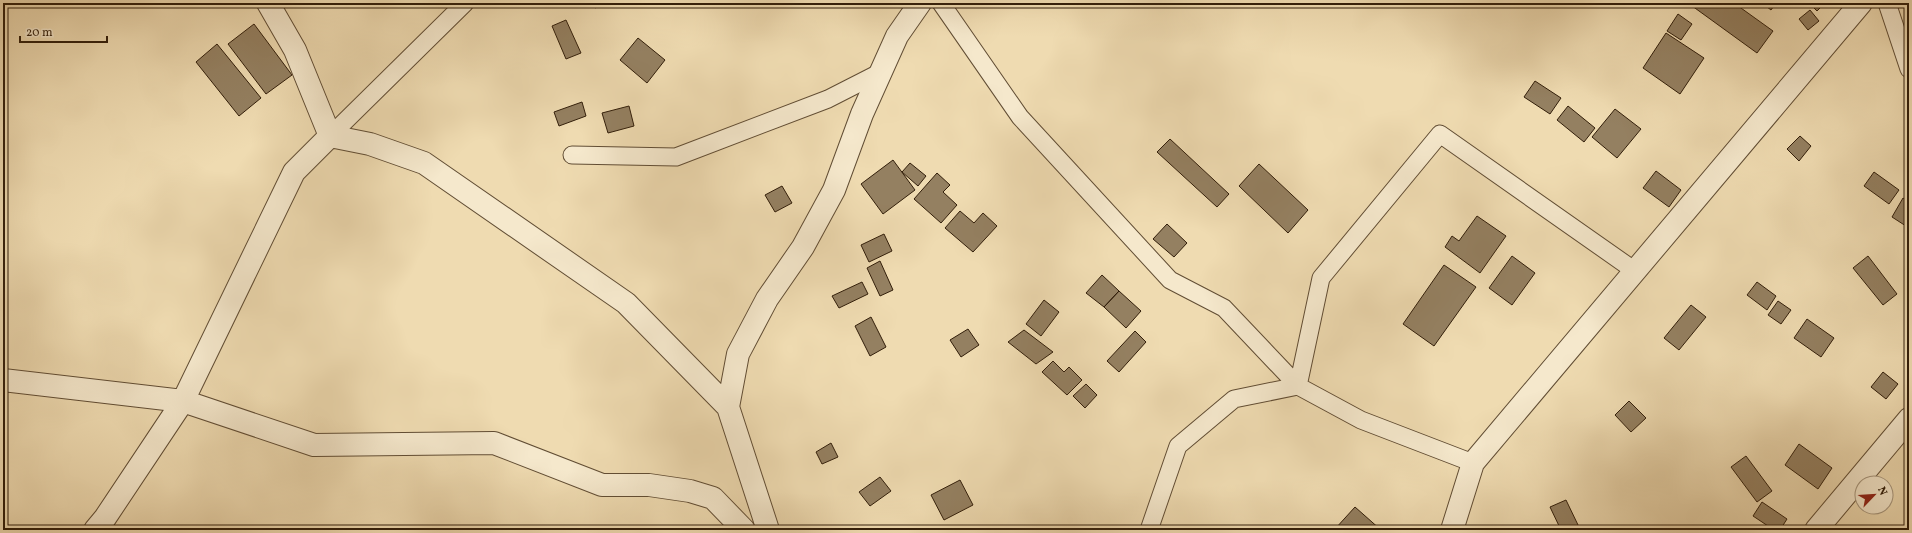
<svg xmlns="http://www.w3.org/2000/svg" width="1912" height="533" font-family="Vollkorn,serif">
	<rect width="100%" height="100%" fill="#efdbb1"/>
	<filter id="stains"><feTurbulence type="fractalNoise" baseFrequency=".005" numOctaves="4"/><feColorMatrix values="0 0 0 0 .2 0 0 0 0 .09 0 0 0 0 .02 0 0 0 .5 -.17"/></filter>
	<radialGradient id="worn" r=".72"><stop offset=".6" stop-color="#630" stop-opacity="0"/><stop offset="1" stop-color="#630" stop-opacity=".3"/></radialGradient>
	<path fill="#948061" stroke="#321e0a" d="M592,3H603L595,8Z
		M1688,3H1734L1773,31L1757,53Z
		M1762,3H1776L1771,10Z
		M1809,3H1825L1817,11Z
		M1810,10L1819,21L1808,30L1799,19Z
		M1678,14L1692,24L1681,40L1667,31Z
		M566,20L581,53L566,59L552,26Z
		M254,24L292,75L266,94L228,44Z
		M1666,33L1704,58L1680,94L1643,68Z
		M638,38L665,60L647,83L620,60Z
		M217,44L261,98L239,116L196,62Z
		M1535,81L1561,98L1550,114L1524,97Z
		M582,102L586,116L559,126L554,112Z
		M629,106L634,126L608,133L602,113Z
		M1568,106L1595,128L1584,142L1557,120Z
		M1615,109L1641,129L1617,158L1592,137Z
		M1800,136L1811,146L1799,161L1787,149Z
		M1170,139L1229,194L1217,207L1157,152Z
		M893,160L915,190L883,214L861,184Z
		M910,163L926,176L918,186L902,172Z
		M1259,164L1308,210L1288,233L1239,186Z
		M1656,171L1681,190L1669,207L1643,188Z
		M1874,172L1899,190L1889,204L1864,186Z
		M937,173L950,185L943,192L957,205L941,223L914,199Z
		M782,186L792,203L775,212L765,195Z
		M1903,198L1909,202V228L1892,217Z
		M960,211L974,223L983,213L997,226L973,252L945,228Z
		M1477,216L1506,236L1480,273L1445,247L1452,236L1459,241Z
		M1167,224L1187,243L1174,257L1153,239Z
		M884,234L892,251L869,262L861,245Z
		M1512,256L1535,273L1512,305L1489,288Z
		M1868,256L1897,294L1883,305L1853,268Z
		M880,261L893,290L880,296L867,268Z
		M1444,265L1476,287L1434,346L1403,324Z
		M1102,275L1119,291L1104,307L1086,293Z
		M862,282L868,294L839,308L832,296Z
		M1757,282L1776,296L1767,310L1747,295Z
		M1119,291L1141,311L1126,328L1104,307Z
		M1044,300L1059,312L1041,336L1026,324Z
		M1778,301L1791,310L1781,324L1768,315Z
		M1691,305L1706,317L1679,350L1664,338Z
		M871,317L886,347L870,356L855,326Z
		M1807,319L1834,338L1821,357L1794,338Z
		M968,329L979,345L961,357L950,340Z
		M1024,330L1053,352L1036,364L1008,342Z
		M1135,331L1146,342L1119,372L1107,361Z
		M1053,361L1064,372L1069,367L1082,380L1067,395L1042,372Z
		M1883,372L1898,384L1886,399L1871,387Z
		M1086,384L1097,395L1085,408L1073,396Z
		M1629,401L1646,418L1631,432L1615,415Z
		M831,443L838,457L822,464L816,452Z
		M1799,444L1832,468L1818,489L1785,465Z
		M1746,456L1772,491L1757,502L1731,467Z
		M880,477L891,491L870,506L859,492Z
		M960,480L973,505L944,520L931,495Z
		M1566,500L1579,527L1574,530H1561L1550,507Z
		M1762,502L1787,519L1780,530H1774L1753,516Z
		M1355,507L1381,530H1336L1335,529Z"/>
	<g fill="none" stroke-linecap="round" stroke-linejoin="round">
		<defs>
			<path id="lane" d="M941,3L1020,117L1170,280L1224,308L1298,386
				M1887,3L1909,69
				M330,136L465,3
				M572,155L676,157L828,99L881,72
				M1298,386L1321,278L1440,134L1635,271
				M1149,530L1178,446L1234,399L1298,386L1361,420L1473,463"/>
			<path id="street" d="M268,3L295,50L330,136
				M3,380L183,401L314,445L494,443L602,485H649L690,491L713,498L744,530
				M728,407L738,354L767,299L803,247L834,190L862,114L897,36L920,3
				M95,530L105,518L183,401L294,172L330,136L370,144L424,163L626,303L728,407L768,530
				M1452,530L1473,463L1861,3
				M1816,530L1909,419"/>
		</defs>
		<use href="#lane" stroke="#614d34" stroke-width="19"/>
		<use href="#street" stroke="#614d34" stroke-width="24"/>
		<use href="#lane" stroke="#f5e8cc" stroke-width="17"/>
		<use href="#street" stroke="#f5e8cc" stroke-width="22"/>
	</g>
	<rect width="1912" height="533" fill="none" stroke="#efdbb1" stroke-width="16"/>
	<rect x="4" y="4" width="1904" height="525" fill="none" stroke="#321e0a" stroke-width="2"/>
	<rect x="8" y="8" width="1896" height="517" fill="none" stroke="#321e0a"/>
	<g transform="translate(1874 495) rotate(65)"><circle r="19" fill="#f5e8cc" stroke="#a7977e"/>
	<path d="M0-3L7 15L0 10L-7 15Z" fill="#8f2418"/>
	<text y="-6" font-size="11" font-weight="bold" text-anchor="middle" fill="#321e0a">N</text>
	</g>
	<path d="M20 36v6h87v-6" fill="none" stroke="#321e0a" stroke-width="2"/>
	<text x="26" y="36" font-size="12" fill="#321e0a" stroke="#f5e8cc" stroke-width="3" paint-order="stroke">20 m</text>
	<rect width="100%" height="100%" filter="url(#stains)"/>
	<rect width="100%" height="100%" fill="url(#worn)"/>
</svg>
